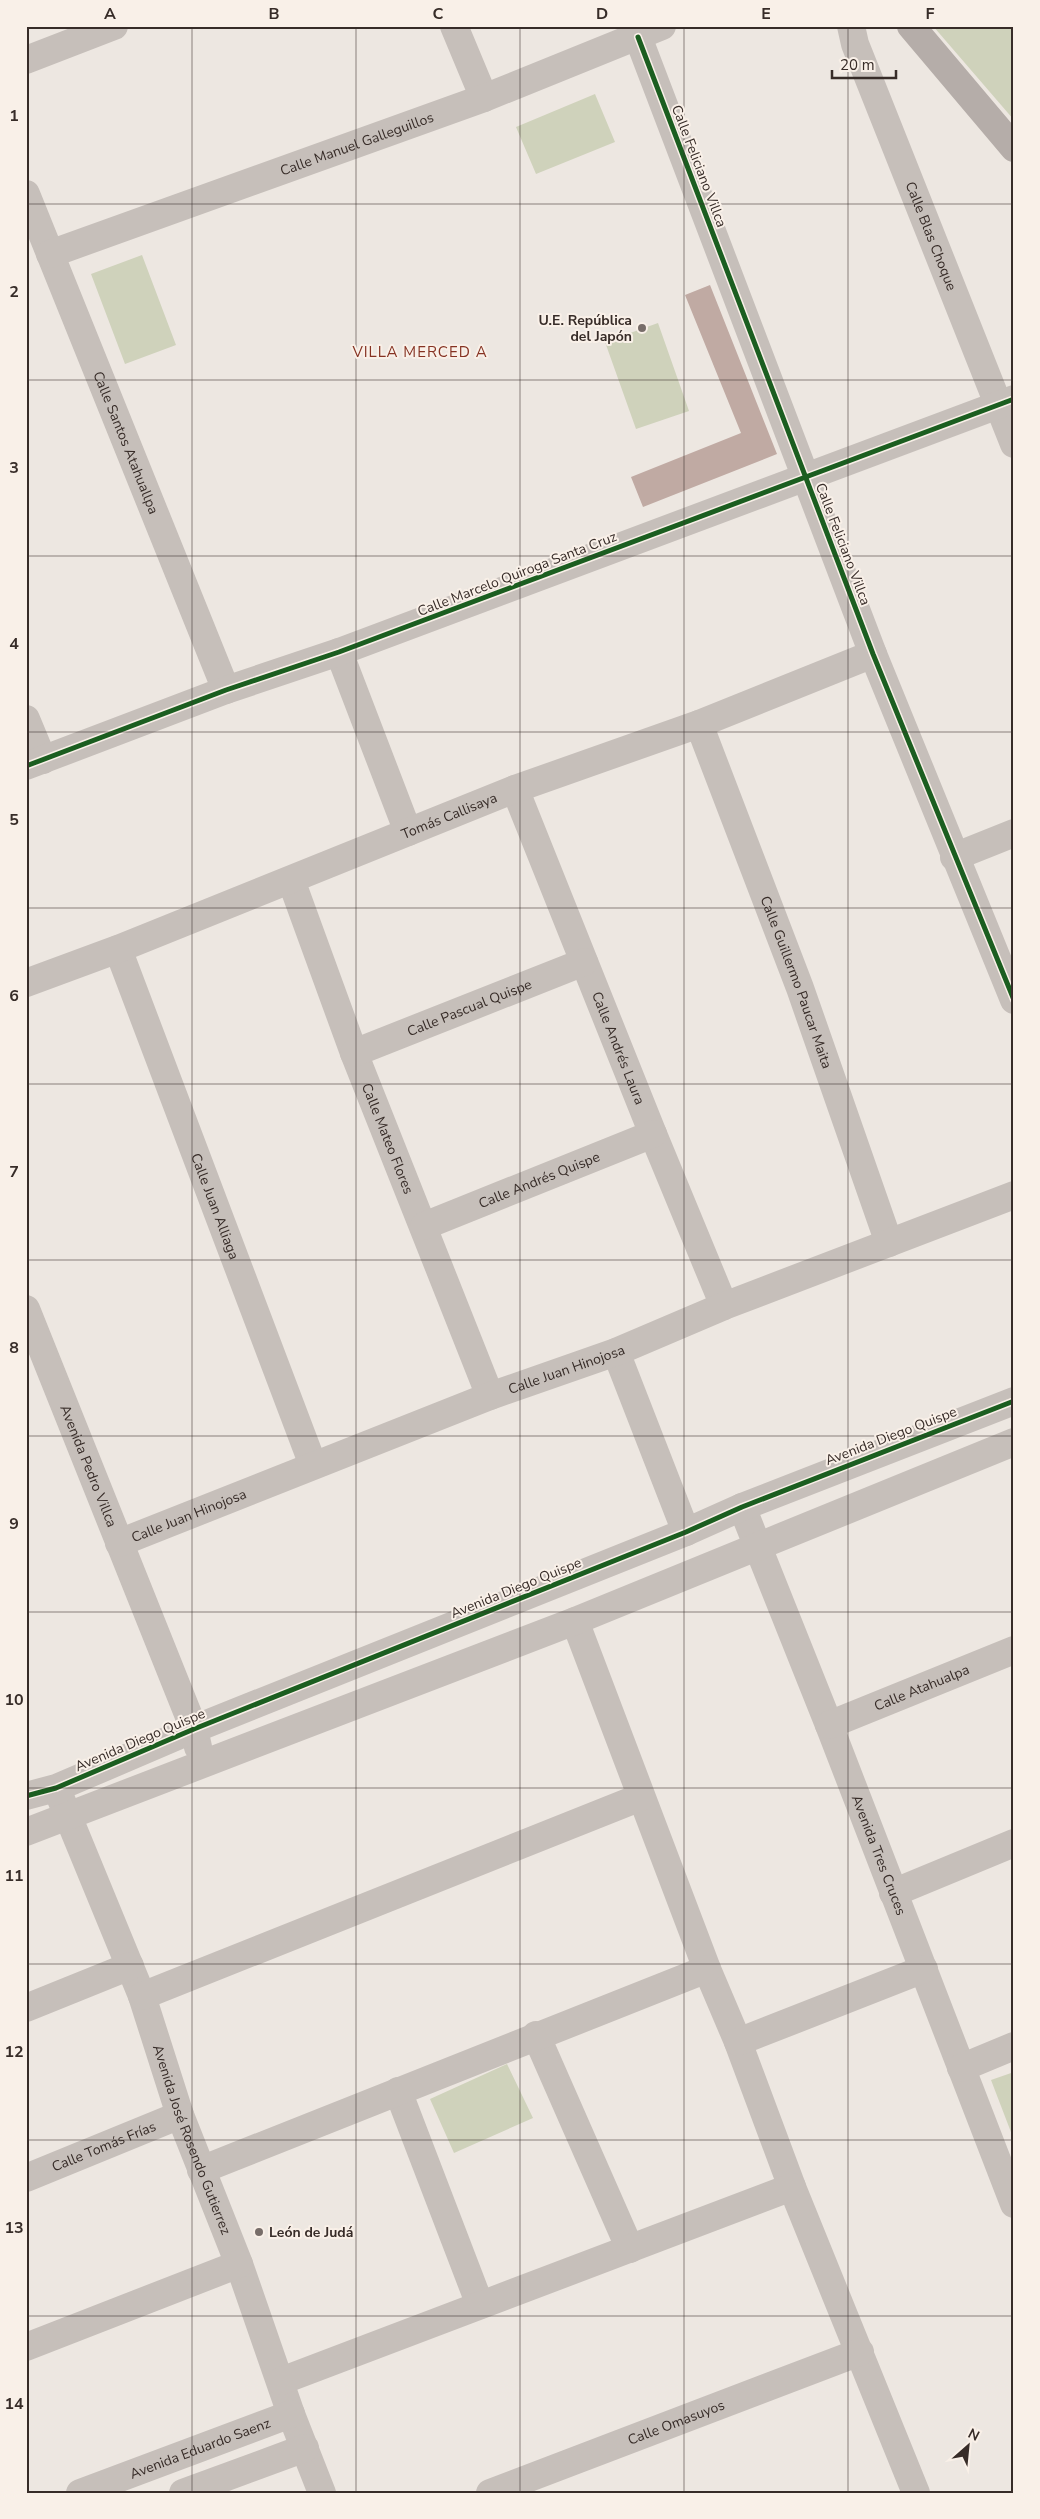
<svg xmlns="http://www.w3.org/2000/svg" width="1040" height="2519" font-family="'Nunito Sans',sans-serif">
	<rect width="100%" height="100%" fill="#ede7e1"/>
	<path fill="#cfd2bb" d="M933,26H1014V120Z
		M595,94L615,142L536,174L516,127Z
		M142,255L176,345L125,364L91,274Z
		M658,323L689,411L636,429L605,342Z
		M507,2064L533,2118L454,2153L430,2099Z
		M1014,2072V2140L991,2080Z"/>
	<path fill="#c0aaa3" d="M710,285L777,454L643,507L631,477L741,433L685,295Z"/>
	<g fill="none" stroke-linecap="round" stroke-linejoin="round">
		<g stroke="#c6bfba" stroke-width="28">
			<path d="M454,26L484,98"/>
			<path id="s1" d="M851,26L855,44L1014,444"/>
			<path d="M638,37L873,654L1014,1000"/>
			<path d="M26,60L114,26"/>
			<path id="s2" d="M26,194L226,690"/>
			<path id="s3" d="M50,254L484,98L662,26"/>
			<path d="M339,652L408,832"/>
			<path d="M26,719L43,760"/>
			<path id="s4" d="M699,724L800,988L889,1243"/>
			<path d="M26,766L226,690L339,652L1014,399"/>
			<path id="s5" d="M515,789L653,1134L724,1306"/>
			<path d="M954,857L1014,833"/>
			<path id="s6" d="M291,880L354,1053L490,1396"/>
			<path id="s7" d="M118,949L313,1465"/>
			<path id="s8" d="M26,983L118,949L515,789L699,724L873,654"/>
			<path id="s9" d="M354,1053L584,962"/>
			<path id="s10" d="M424,1226L653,1134"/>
			<path id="s11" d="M26,1309L194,1729L198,1747"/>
			<path d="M616,1352L686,1532"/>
			<path id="s12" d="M742,1507L829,1725L1014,2204"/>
			<path id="s13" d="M119,1543L490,1396L616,1352L724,1306L1014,1195"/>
			<path d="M575,1621L707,1969L738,2042L792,2187L916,2493"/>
			<path id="s14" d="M829,1725L1014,1650"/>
			<path d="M26,1796L56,1788L194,1729L686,1532L742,1507L1014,1401"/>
			<path id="s15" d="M61,1799L142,1996L180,2115L239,2264L291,2414L322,2493"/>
			<path d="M26,1832L575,1621L1014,1442"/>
			<path d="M893,1893L1014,1843"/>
			<path d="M142,1996L641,1797"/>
			<path d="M26,2008L130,1966"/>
			<path d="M536,2035L630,2249"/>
			<path d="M738,2042L924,1969"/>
			<path d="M961,2068L1014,2046"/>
			<path d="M398,2091L480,2305"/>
			<path d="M201,2170L707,1969"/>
			<path id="s16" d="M26,2178L180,2115"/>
			<path d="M26,2347L239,2264"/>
			<path d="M281,2381L792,2187"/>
			<path id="s17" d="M80,2493L291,2414"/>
			<path d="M183,2493L305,2448"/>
			<path id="s18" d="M490,2493L860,2352"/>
		</g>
		<path stroke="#b5ada9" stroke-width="28" d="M911,26L1014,148"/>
		<defs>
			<path id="cycleway" d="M638,37L873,654L1014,1000
				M26,766L226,690L339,652L1014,399
				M26,1796L56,1788L194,1729L686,1532L742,1507L1014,1401"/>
		</defs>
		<use href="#cycleway" stroke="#f9f0e8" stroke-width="8"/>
		<use href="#cycleway" stroke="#1b5e20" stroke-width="5"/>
	</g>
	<path fill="none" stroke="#372c28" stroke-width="1" stroke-opacity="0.55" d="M192,26V2493M356,26V2493M520,26V2493M684,26V2493M848,26V2493M26,204H1014M26,380H1014M26,556H1014M26,732H1014M26,908H1014M26,1084H1014M26,1260H1014M26,1436H1014M26,1612H1014M26,1788H1014M26,1964H1014M26,2140H1014M26,2316H1014"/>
	<g fill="#776d69" stroke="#f9f0e8" stroke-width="2">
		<circle cx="642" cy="328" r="5"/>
		<circle cx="259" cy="2232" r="5"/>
	</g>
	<g text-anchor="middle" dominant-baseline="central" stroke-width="4" stroke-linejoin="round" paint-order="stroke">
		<g font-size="14" fill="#372c28" stroke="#f9f0e8">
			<text stroke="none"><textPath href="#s3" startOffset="326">Calle Manuel Galleguillos</textPath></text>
			<text transform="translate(699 166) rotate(69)">Calle Feliciano Villca</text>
			<text stroke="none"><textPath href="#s1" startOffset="225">Calle Blas Choque</textPath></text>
			<text stroke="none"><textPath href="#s2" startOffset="268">Calle Santos Atahuallpa</textPath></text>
			<text transform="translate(843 544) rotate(69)">Calle Feliciano Villca</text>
			<text transform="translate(517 574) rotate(-21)">Calle Marcelo Quiroga Santa Cruz</text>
			<text stroke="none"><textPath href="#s8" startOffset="455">Tomás Callisaya</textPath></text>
			<text stroke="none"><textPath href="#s4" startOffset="276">Calle Guillermo Paucar Maita</textPath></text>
			<text stroke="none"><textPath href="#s9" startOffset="124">Calle Pascual Quispe</textPath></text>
			<text stroke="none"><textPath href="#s5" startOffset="279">Calle Andrés Laura</textPath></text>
			<text stroke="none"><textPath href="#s6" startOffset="276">Calle Mateo Flores</textPath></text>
			<text stroke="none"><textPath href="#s10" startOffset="124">Calle Andrés Quispe</textPath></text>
			<text stroke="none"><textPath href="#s7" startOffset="275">Calle Juan Alliaga</textPath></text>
			<text stroke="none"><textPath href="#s13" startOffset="480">Calle Juan Hinojosa</textPath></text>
			<text transform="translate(891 1436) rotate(-21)">Avenida Diego Quispe</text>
			<text stroke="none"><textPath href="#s11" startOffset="169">Avenida Pedro Villca</textPath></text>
			<text stroke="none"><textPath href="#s13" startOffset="75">Calle Juan Hinojosa</textPath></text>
			<text transform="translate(516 1588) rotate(-22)">Avenida Diego Quispe</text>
			<text stroke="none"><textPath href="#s14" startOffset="100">Calle Atahualpa</textPath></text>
			<text transform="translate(140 1740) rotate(-23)">Avenida Diego Quispe</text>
			<text stroke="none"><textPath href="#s12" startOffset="374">Avenida Tres Cruces</textPath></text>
			<text stroke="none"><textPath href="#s15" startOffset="365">Avenida José Rosendo Gutierrez</textPath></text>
			<text stroke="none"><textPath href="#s16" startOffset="84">Calle Tomás Frías</textPath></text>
			<text stroke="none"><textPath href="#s18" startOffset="199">Calle Omasuyos</textPath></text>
			<text stroke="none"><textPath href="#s17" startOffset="128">Avenida Eduardo Saenz</textPath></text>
		</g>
		<g font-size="14" font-weight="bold" fill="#372c28" stroke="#f9f0e8" text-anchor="end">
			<text x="632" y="320">U.E. República<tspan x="632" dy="16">del Japón</tspan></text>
			<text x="269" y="2232" text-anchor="start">León de Judá</text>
		</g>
		<g font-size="15" letter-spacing="1" fill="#853222" stroke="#f9f0e8">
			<text x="420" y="352">VILLA MERCED A</text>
		</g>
	</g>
	<rect width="1040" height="2519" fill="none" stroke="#f9f0e8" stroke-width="55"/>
	<g transform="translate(968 2446) rotate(27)" stroke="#f9f0e8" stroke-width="4" paint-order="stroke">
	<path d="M0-4L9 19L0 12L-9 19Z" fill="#372c28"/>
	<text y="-8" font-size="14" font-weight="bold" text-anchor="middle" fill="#372c28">N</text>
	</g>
	<path d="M832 70v8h64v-8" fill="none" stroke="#372c28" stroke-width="2.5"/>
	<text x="840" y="70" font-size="15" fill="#372c28" stroke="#f9f0e8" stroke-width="4" paint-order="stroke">20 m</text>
	<rect x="28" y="28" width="984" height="2464" fill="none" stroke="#372c28" stroke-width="2"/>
	<g font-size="16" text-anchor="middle" font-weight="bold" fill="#372c28">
		<text x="110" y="19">A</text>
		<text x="274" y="19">B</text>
		<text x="438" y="19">C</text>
		<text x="602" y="19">D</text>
		<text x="766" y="19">E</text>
		<text x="930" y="19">F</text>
		<text x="14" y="121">1</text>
		<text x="14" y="297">2</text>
		<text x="14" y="473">3</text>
		<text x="14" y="649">4</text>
		<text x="14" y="825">5</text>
		<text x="14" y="1001">6</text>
		<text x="14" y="1177">7</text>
		<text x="14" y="1353">8</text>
		<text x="14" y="1529">9</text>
		<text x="14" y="1705">10</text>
		<text x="14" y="1881">11</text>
		<text x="14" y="2057">12</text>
		<text x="14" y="2233">13</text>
		<text x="14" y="2409">14</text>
	</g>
</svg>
